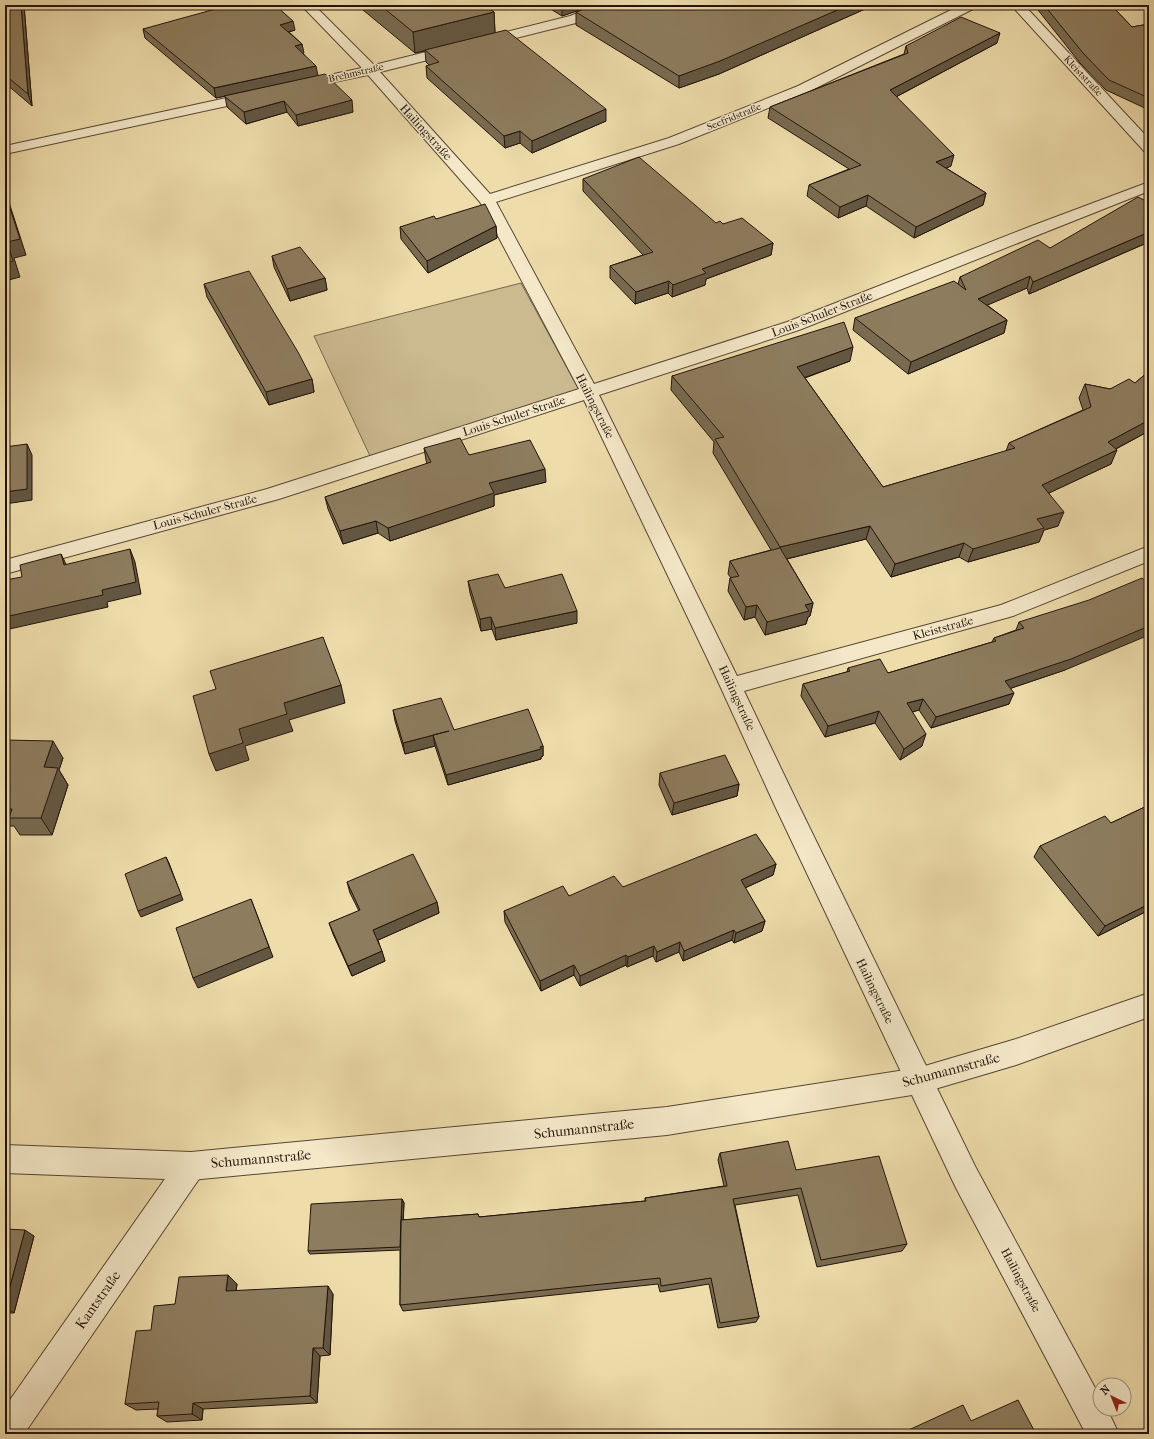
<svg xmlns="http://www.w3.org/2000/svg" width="1154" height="1439" font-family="'IM FELL French Canon',serif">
	<rect width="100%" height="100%" fill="#eedcab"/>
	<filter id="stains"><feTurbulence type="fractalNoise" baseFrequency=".005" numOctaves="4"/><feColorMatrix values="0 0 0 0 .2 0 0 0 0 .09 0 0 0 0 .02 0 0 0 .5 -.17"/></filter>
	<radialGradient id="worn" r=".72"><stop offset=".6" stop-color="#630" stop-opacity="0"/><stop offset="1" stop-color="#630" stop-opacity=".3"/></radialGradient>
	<path fill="#cbba90" stroke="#77674e" d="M521,283L579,390L370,456L314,336Z"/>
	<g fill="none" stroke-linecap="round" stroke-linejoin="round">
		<defs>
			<path id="minor" d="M301,5H314L374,65L570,16L600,5H617L615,8L580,22L380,72L490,194L669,138L798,86L961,5H977L975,8L808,92L679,144L496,202L594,384L787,322L1029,227L1149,182V191L799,330L599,395L737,676L1001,605L1149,546V561L1013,616L744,691L799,806L976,1168L1100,1397V1409H1107L1119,1434H1086L956,1188L775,806L710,664L584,400L279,499L5,574V560L267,489L579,389L480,202L368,75L301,89L296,88L294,85L296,82L362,68Z
				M1011,5H1024L1149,139V152L1144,151Z
				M254,92L259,93L261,96L259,99L5,154V146Z
				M191,1152L201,1156L205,1166L201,1176L24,1434H5V1407L181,1156Z"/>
			<path id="tertiary" d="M1149,993V1017L1016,1065L918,1094L667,1135L191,1180L5,1173V1145L191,1152L667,1107L918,1068L1016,1039Z"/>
		</defs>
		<use href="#minor" stroke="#564633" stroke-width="2"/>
		<use href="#tertiary" stroke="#564633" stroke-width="2"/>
		<use href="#minor" fill="#f4e8c8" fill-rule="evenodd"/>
		<use href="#tertiary" fill="#f4e8c8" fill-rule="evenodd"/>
	</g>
	<path fill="#796b51" stroke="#23140b" d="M5,5H24L32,106L5,83Z
		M357,5H484L494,12L495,33L606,121L532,153L520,143L505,148L427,78L426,66L429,65L426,62L425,51L415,53Z
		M544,5H874L719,74L679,88L576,25V12L594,5L562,16Z
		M1034,5H1111L1132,27L1149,24V110L1106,90L1080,63Z
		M143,29L295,30L289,32L302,44L303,53L318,76L353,112L298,126L287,112L246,124L227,107L225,96L216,98L145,38Z
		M997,43L896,97L951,166L946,168L986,193L983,205L914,238L866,206L838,218L807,196L809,185L849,169L768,118L770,107L904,54L906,46Z
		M583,179L716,223L723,224L773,243L771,255L706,279L705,285L672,297L668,293L635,304L610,278V266L643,255L583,191Z
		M436,219L496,226L497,238L428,273L401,239L400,227Z
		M1149,242L1029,294L1027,288L987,305L1007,320L1004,333L908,374L853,330L855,318L958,284L960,277L1050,248Z
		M272,256L325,278L327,290L290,301L274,267Z
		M204,284L312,379L314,392L269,405L207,297Z
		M850,361L805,378L883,487L1006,451L1009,443L1083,410L1079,398L1085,384L1110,389L1135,383L1149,371V431L1116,449L1111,464L1049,493L1058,526L1044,530L1039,542L968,562L959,557L891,577L866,539L787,559L813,603L810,616L808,617L806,624L765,635L755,617L744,620L728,591L730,578H731L728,574L730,561L771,550L713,453L714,442L671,390L672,376Z
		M424,448L469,455L546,482L494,495V506L390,541L378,533L343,544L328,509L325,497L427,464L426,460Z
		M468,581L505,588L577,623L496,640L492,629L481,631L470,593Z
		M1019,622L1065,670L1011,688L1009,704L931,728L919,710L912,712L922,746L900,760L875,723L825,737L801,696L803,684L847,672L848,668L888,673L992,642L994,638L1016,630Z
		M393,710L454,730L543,746V756L541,757V759L448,785L435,746L405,754L395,721Z
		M5,740L63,758L59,770L68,785L52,835H20L14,826H5Z
		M660,773L739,784L737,796L672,815L659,785Z
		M1149,805V910L1098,936L1034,857L1040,846L1111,823Z
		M776,864L773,875L745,888L765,921L762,931L734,943L732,940L683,961L679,952L656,962L653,956L627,967L626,965L580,986L574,975L541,991L505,922L504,911L569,896L623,887Z
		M347,882L437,902L439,913L378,940L385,961L352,976L333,934L329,923L359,911L350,893Z
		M720,1153L796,1170L907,1244L902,1251L817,1267L798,1195L735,1205L759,1317L756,1322L718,1328L709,1284L660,1292L658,1284L403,1311L400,1305V1250L310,1254L308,1251L402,1199L404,1203L403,1220L478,1214L479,1217L645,1201V1198L724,1186L718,1160Z
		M5,1229L34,1236L14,1313H5Z
		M237,1284L236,1291L333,1294L330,1355L320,1356L317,1403L203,1409L202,1420L167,1422L157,1416L158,1409L136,1410L125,1404L151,1330L175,1304Z"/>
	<path fill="#635742" stroke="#23140b" d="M21,5H24L32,106L28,94Z
		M562,5H595L562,16Z
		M849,5H874L719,74L679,88V76Z
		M494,12L495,33L415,53L413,32Z
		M293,21L295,30L282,34L280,25Z
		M1000,33L997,43L888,101L890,90Z
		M302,44L304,53L297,55L295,46Z
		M316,66L318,76L216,98L214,88Z
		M352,100L353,112L298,126L296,115Z
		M284,101L287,112L246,124L244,112Z
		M606,109V121L532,153V141Z
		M520,131V143L505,148L504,136Z
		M954,155L951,166L933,174L936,162Z
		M5,190L26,255L14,258L20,277L5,281Z
		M986,193L983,205L914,238L916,227Z
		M868,195L866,206L838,218L840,207Z
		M496,226L497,238L428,273L427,261Z
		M1149,232V242L1029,294L1033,282Z
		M773,243L771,255L706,279L705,285L672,297L673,285L702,269Z
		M1030,276L1027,288L974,311L978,299Z
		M325,278L327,290L290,301L287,289Z
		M669,281L668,293L635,304L636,292Z
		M1007,320L1004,333L908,374L911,362Z
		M853,347L850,361L795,381L797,367Z
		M312,379L314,392L269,405L266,392Z
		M1149,420V431L1102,456L1108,442Z
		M27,444L32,455V500L5,504V492Z
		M1117,450L1111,464L1036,499L1042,485Z
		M545,469L546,482L494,495V506L390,541L388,528L489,483Z
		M1064,512L1058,526L1044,530L1039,542L968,562L973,549L1037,519Z
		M376,521L378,533L343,544L340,531Z
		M870,526L866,539L778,561L780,547Z
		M964,543L959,557L891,577L895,564Z
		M130,549L135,562L141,594L107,602L108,607L5,630V617L102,590Z
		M61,554L67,566L64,565Z
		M813,603L810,616L808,617L806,624L765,635L767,622L805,605Z
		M757,605L755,617L744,620L746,607Z
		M577,611V623L496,640L495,628Z
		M491,617L492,629L481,631L480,619Z
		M1149,626V635L1065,670L1000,692L1005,681Z
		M341,685L345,703L289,720L293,731L245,746L249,760L216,771L209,754L239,729L284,703Z
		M1014,693L1009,704L931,728L936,717Z
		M923,699L919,710L903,715L907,703Z
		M879,711L875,723L825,737L828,726Z
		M449,731L433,735L435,746L405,754L403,743Z
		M926,734L922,746L900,760L904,749Z
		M53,741L63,758L59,770L68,785L52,835L41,818L44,767Z
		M543,746V756L541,757V759L448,785L446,775Z
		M739,784L737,796L672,815L674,803Z
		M166,857L169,863L183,900L141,917L138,911Z
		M776,864L773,875L738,891L741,880Z
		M251,899L273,957L198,988L193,978Z
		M437,902L439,913L376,941L373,930Z
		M1149,904V910L1098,936L1105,926Z
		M765,921L762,931L734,943L736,933Z
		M734,930L732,940L683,961L684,951Z
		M680,942L679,952L656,962L657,952Z
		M654,946L653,956L627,967L628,957Z
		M382,951L385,961L352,976L348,966Z
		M626,955V965L580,986V976Z
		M574,965V975L541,991L540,981Z
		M402,1199L404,1203L402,1250L400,1247Z
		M25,1230L34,1236L14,1313L5,1307V1305Z
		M228,1275L237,1284L235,1300L226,1291Z
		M328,1286L333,1294L330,1355L323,1348Z
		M313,1348L320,1356L317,1403L310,1396Z
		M193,1403L203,1409L202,1420L192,1414Z"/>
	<path fill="#8d7c5e" stroke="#23140b" d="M5,5H21L28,94L5,75Z
		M230,5H275L293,21L280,25L302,44L295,46L316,66L214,88L143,29Z
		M380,5H484L494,12L413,32Z
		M595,5H849L720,61L679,76L576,12Z
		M1044,5H1111L1132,27L1149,24V98L1109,80L1083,53Z
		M961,17L1000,33L890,90L954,155L936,162L986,193L916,227L868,195L840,207L809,185L861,165L770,107L908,53L906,46Z
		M506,30L606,109L532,141L520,131L504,136L426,66L439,62L425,50Z
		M325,74L352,100L296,115L284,101L244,112L224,96Z
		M639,157L716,223L720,221L723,224L742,218L773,243L702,269L706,273L673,285L669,281L636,292L610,266L653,252L583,179Z
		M5,193L20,239L7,242L13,261L5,263Z
		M1138,197L1148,202L1149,201V232L1033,282L1030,276L978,299L1007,320L911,362L855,318L954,281L966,290L960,277L1038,240L1050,248Z
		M485,204L496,226L427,261L400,227L434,216L436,219Z
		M300,247L325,278L287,289L272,256Z
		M249,271L298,352L312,379L266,392L204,284Z
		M844,322L853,347L797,367L883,487L1015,448L1009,443L1091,407L1085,384L1110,389L1129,379L1135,383L1149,371V420L1108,442L1117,450L1042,485L1064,512L1037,519L1044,528L973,549L964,543L895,564L870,526L780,547L715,439L724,437L672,376Z
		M460,438L469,455L530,440L545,469L489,483L494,493L388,528L376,521L340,531L325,497L431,462L424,448Z
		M27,444V489L5,492V447Z
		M780,548L813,603L805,605L809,611L767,622L757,605L746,607L730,578L739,576L730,561Z
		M130,549L136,582L102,590L103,595L5,617V580L22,577L20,565L61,554L64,565Z
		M498,574L505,588L562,574L577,611L495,628L491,617L480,619L468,581Z
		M1142,578L1149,584V626L1071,659L1005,681L1014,693L936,717L923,699L907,703L926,734L904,749L879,711L828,726L803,684L850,671L848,668L880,659L888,673L996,641L994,638L1024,628L1019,622L1089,600Z
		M323,637L341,685L284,703L287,714L239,729L243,743L209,754L193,696L216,689L210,671Z
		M441,698L454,730L528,709L543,746L540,747L541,749L446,775L433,735L449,731L403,743L393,710Z
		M5,740L53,741L44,767L58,768L41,818H9L12,809H5Z
		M725,755L739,784L674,803L660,773Z
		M1149,805V904L1105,926L1040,846L1105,816L1111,823Z
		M756,834L776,864L741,880L765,921L736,933L734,930L684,951L680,942L657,952L654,946L628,957L626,955L580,976L574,965L540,981L504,911L563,886L569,896L614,876L623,887Z
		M413,854L437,902L373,930L382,951L348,966L329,923L360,910L347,882Z
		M166,857L181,894L138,911L125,874Z
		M251,899L269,947L193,978L176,928Z
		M788,1141L796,1170L879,1156L907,1244L821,1260L801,1188L733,1199L759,1317L720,1323L711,1278L661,1286L660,1278L400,1305L401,1220L478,1214L479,1217L646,1201L645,1198L727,1186L720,1153Z
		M402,1199L401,1220L400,1247L308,1251L311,1204Z
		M5,1229L25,1230L5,1305Z
		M228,1275L226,1291L328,1286L323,1348H313L310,1396L193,1403L192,1414L157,1416L159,1402L125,1404L136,1331L151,1330L154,1306L175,1304L179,1277Z
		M1018,1400L1036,1434H900L963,1405L971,1421Z"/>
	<g text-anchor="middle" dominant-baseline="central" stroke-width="3" stroke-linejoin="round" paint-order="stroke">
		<g font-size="10" fill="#23140b" stroke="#f4e8c8">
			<text transform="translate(356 73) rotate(-13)">Brehmstraße</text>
			<text transform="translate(1083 76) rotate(47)">Kleiststraße</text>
			<text transform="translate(734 117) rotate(-22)">Seefridstraße</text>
		</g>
		<g font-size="12" fill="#23140b" stroke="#f4e8c8">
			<text transform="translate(426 132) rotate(48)">Hailingstraße</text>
			<text transform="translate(822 314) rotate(-21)">Louis-Schuler-Straße</text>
			<text transform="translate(595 406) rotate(63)">Hailingstraße</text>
			<text transform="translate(514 416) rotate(-18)">Louis-Schuler-Straße</text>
			<text transform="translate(205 512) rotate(-15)">Louis-Schuler-Straße</text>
			<text transform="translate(943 628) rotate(-15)">Kleiststraße</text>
			<text transform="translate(737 698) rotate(65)">Hailingstraße</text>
			<text transform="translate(875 991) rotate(64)">Hailingstraße</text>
			<text transform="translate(1021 1280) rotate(62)">Hailingstraße</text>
		</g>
		<g font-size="14" fill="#23140b" stroke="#f4e8c8">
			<text transform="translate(951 1070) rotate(-15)">Schumannstraße</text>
			<text transform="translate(584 1129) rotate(-6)">Schumannstraße</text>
			<text transform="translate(261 1159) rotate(-5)">Schumannstraße</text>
			<text transform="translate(98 1300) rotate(-55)">Kantstraße</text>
		</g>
	</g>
	<rect width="1154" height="1439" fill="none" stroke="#eedcab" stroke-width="20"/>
	<rect x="6" y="6" width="1142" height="1427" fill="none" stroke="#23140b" stroke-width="2"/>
	<rect x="10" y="10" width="1134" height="1419" fill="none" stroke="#23140b"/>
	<g transform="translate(1112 1397) rotate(317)"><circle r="19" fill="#f4e8c8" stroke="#a0937c"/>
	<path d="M0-3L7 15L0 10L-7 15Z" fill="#8f2418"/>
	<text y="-6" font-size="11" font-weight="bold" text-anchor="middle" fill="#23140b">N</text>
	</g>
	<rect width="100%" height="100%" filter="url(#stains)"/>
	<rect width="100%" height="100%" fill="url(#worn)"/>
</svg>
